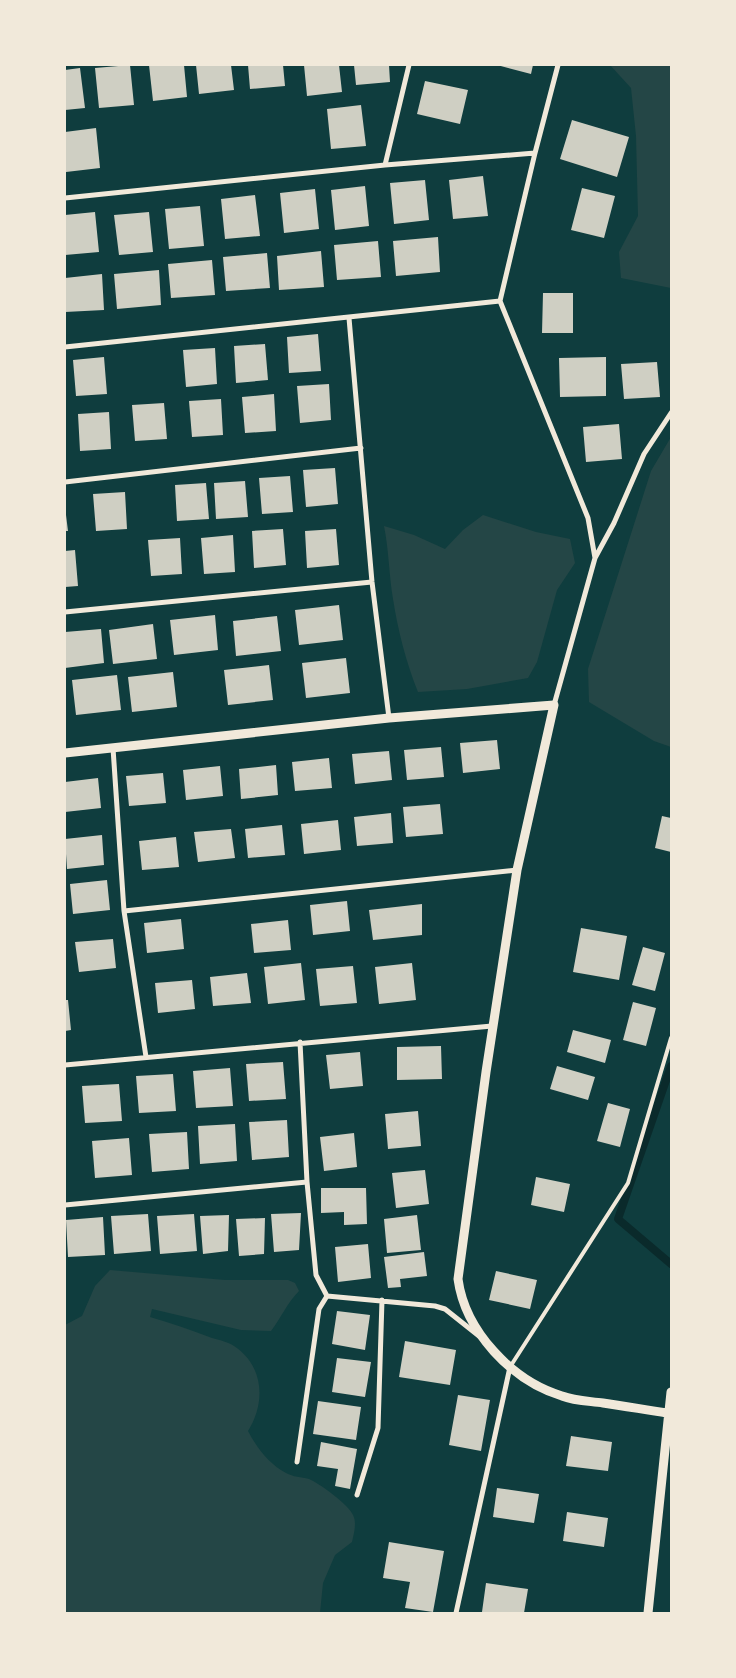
<svg xmlns="http://www.w3.org/2000/svg" width="736" height="1678" font-family="Karla,sans-serif">
	<rect width="100%" height="100%" fill="#0f3d3e"/>
	<path fill="#244646" d="M610,65H671V288L621,278L619,252L638,216L636,136L631,88Z
		M671,437V747L654,741L589,702L588,669L651,471Z
		M483,515L536,532L570,539L575,563L557,590L537,662L528,678L467,689L418,692C406,662 398,631 393,599C389,575 389,551 384,526L414,535L445,549L463,530Z
		M110,1270L225,1280H288L295,1283L299,1291C287,1303 281,1318 271,1331L241,1330L152,1309L150,1317C171,1323 191,1330 212,1338C219,1340 228,1342 234,1346C264,1366 266,1402 248,1431C256,1447 270,1465 286,1473C293,1477 301,1477 309,1479C319,1483 349,1505 353,1515C357,1523 354,1533 352,1542L335,1555L323,1583L320,1613H65V1325L82,1316L95,1286Z"/>
	<g fill="none" stroke-linecap="round" stroke-linejoin="round">
		<path stroke="#0a2a2b" stroke-width="8" d="M671,1066L618,1219L671,1264"/>
	</g>
	<path fill="#cfcfc3" d="M130,65L134,105L99,108L95,68Z
		M149,65H184L187,97L153,101Z
		M196,65H231L234,90L199,94Z
		M248,65H283L285,86L250,89Z
		M304,65H339L342,92L307,96Z
		M354,65H389L390,82L356,85Z
		M497,65H533L531,74Z
		M80,68L85,108L65,110V70Z
		M425,81L468,90L460,124L417,114Z
		M361,105L366,146L331,149L327,109Z
		M572,120L629,137L617,177L560,159Z
		M96,128L100,168L66,172L65,132Z
		M483,176L488,216L453,219L449,180Z
		M425,180L429,220L394,224L390,183Z
		M365,186L369,226L335,230L331,190Z
		M582,188L615,196L604,238L571,230Z
		M315,189L319,229L284,233L280,193Z
		M255,195L260,236L225,239L221,199Z
		M200,206L204,246L169,249L165,209Z
		M95,212L99,252L65,255V215Z
		M149,212L153,252L119,255L114,215Z
		M438,237L440,272L396,276L393,241Z
		M378,241L381,277L337,280L334,245Z
		M321,251L324,287L279,290L277,256Z
		M267,253L270,288L226,291L223,257Z
		M212,260L215,295L171,298L168,264Z
		M159,270L161,305L117,309L114,274Z
		M102,274L104,310L65,312V278Z
		M543,293H573V333H542Z
		M318,334L321,371L289,373L287,337Z
		M265,344L268,380L236,383L234,346Z
		M215,348L217,384L186,387L183,350Z
		M104,357L107,394L76,396L73,360Z
		M606,357V396L560,397L559,358Z
		M657,362L660,397L624,399L621,364Z
		M329,384L331,420L300,423L297,386Z
		M274,394L276,431L245,433L242,397Z
		M221,399L223,435L192,437L189,401Z
		M164,403L167,439L135,441L132,405Z
		M109,412L111,449L80,451L78,414Z
		M619,424L622,459L586,462L583,427Z
		M335,468L338,504L306,507L303,470Z
		M290,476L293,512L262,514L259,478Z
		M245,481L248,517L216,519L214,483Z
		M206,483L209,519L177,521L175,485Z
		M125,492L127,529L96,531L93,494Z
		M65,507L68,531H65Z
		M283,529L286,565L254,568L252,531Z
		M336,529L339,565L307,568L305,531Z
		M233,535L235,572L204,574L201,538Z
		M180,538L182,574L151,576L148,540Z
		M75,550L78,586L65,587V551Z
		M339,605L343,640L299,645L295,610Z
		M215,615L218,650L174,655L170,620Z
		M277,616L281,651L236,656L233,621Z
		M153,624L157,659L113,664L109,630Z
		M101,629L104,663L65,668V632Z
		M346,658L350,693L306,698L302,663Z
		M269,665L273,700L228,705L224,670Z
		M173,672L177,707L132,712L128,677Z
		M117,675L121,710L76,715L72,680Z
		M497,740L500,769L463,773L460,743Z
		M441,747L444,777L407,780L404,750Z
		M389,751L392,780L355,784L352,754Z
		M329,758L332,788L295,791L292,762Z
		M276,765L278,795L241,799L239,769Z
		M220,766L223,796L186,800L183,770Z
		M163,773L166,803L129,806L126,776Z
		M98,778L101,808L65,812V782Z
		M440,804L443,834L406,837L403,807Z
		M391,813L393,843L357,846L354,817Z
		M662,816L671,818V852L655,848Z
		M338,820L341,850L304,854L301,824Z
		M282,825L285,855L248,858L245,829Z
		M231,829L235,858L198,862L194,832Z
		M102,835L104,865L67,869L65,839Z
		M176,837L179,867L142,870L139,841Z
		M107,880L110,910L73,914L70,884Z
		M347,901L350,931L313,935L310,905Z
		M422,904V935L373,940L369,910Z
		M181,919L184,949L147,953L144,923Z
		M288,920L291,950L254,953L251,924Z
		M581,928L627,936L619,980L573,972Z
		M113,939L116,968L79,972L75,942Z
		M643,947L665,953L655,991L632,985Z
		M301,963L305,1000L268,1004L264,967Z
		M412,963L416,1000L379,1004L375,967Z
		M353,966L357,1003L320,1006L316,969Z
		M247,973L251,1003L213,1006L210,977Z
		M192,980L195,1009L158,1013L155,983Z
		M65,1000H68L71,1030L65,1031Z
		M633,1002L656,1008L646,1046L623,1040Z
		M573,1030L611,1040L605,1063L567,1052Z
		M441,1046L442,1079L397,1080V1047Z
		M360,1052L363,1086L330,1089L326,1055Z
		M283,1062L286,1099L249,1101L246,1064Z
		M557,1066L595,1077L588,1100L550,1089Z
		M230,1068L233,1106L196,1108L193,1071Z
		M173,1074L176,1111L139,1113L136,1076Z
		M119,1084L122,1121L85,1123L82,1086Z
		M608,1103L630,1109L620,1147L597,1141Z
		M418,1111L421,1146L388,1149L385,1114Z
		M287,1120L289,1157L252,1160L249,1122Z
		M235,1124L237,1161L200,1164L198,1126Z
		M187,1132L189,1169L152,1172L149,1134Z
		M354,1133L357,1167L324,1171L320,1137Z
		M129,1138L132,1175L95,1178L92,1141Z
		M425,1170L429,1204L396,1208L392,1173Z
		M536,1177L570,1184L564,1212L531,1205Z
		M321,1188H366L367,1224L344,1225V1212L321,1213Z
		M301,1213L299,1250L274,1252L271,1214Z
		M148,1214L151,1251L114,1254L111,1216Z
		M194,1214L197,1251L160,1254L157,1216Z
		M229,1215L228,1251L203,1254L200,1216Z
		M417,1215L421,1250L387,1253L384,1219Z
		M103,1217L105,1255L68,1257L66,1220Z
		M265,1218L264,1254L239,1256L236,1219Z
		M368,1244L371,1278L338,1282L335,1247Z
		M424,1252L427,1276L400,1279L401,1287L388,1288L384,1257Z
		M496,1271L537,1280L530,1309L489,1300Z
		M337,1311L370,1315L365,1350L332,1344Z
		M405,1341L456,1350L450,1385L399,1377Z
		M337,1358L371,1362L365,1397L332,1392Z
		M458,1395L490,1400L481,1451L449,1445Z
		M318,1401L361,1407L356,1440L313,1434Z
		M571,1436L612,1442L608,1471L566,1466Z
		M321,1442L357,1449L350,1489L335,1486L338,1469L317,1466Z
		M497,1488L539,1494L534,1523L493,1517Z
		M567,1512L608,1518L604,1547L563,1541Z
		M389,1542L444,1551L433,1612L405,1608L410,1582L383,1578Z
		M486,1583L528,1589L524,1613L482,1612Z"/>
	<g fill="none" stroke-linecap="round" stroke-linejoin="round">
		<path stroke="#f1e9da" stroke-width="4" d="M510,1367L628,1183L671,1038"/>
		<path stroke="#f1e9da" stroke-width="5" d="M558,65L535,153L500,301L588,518L595,558
			M385,165L409,65
			M65,198L385,165L535,153
			M349,318L372,582L389,718
			M65,347L500,301
			M65,482L361,448
			M65,612L372,582
			M554,705L595,558L614,523L644,454L671,413
			M113,748L124,911L146,1057
			M124,911L517,870
			M300,1042L307,1182L316,1275L327,1296L435,1306L445,1309L479,1336
			M65,1065L492,1026
			M65,1205L307,1182
			M297,1462L319,1309L327,1296
			M357,1495L378,1428L382,1300
			M456,1613L510,1367"/>
		<path stroke="#f1e9da" stroke-width="9" d="M65,753L389,718L554,705L517,870L486,1072L458,1279C465,1331 512,1381 562,1396C575,1401 589,1401 603,1403C625,1406 646,1410 667,1413
			M648,1613L671,1392"/>
	</g>
	<rect width="736" height="1678" fill="none" stroke="#f1e9da" stroke-width="132"/>
</svg>
